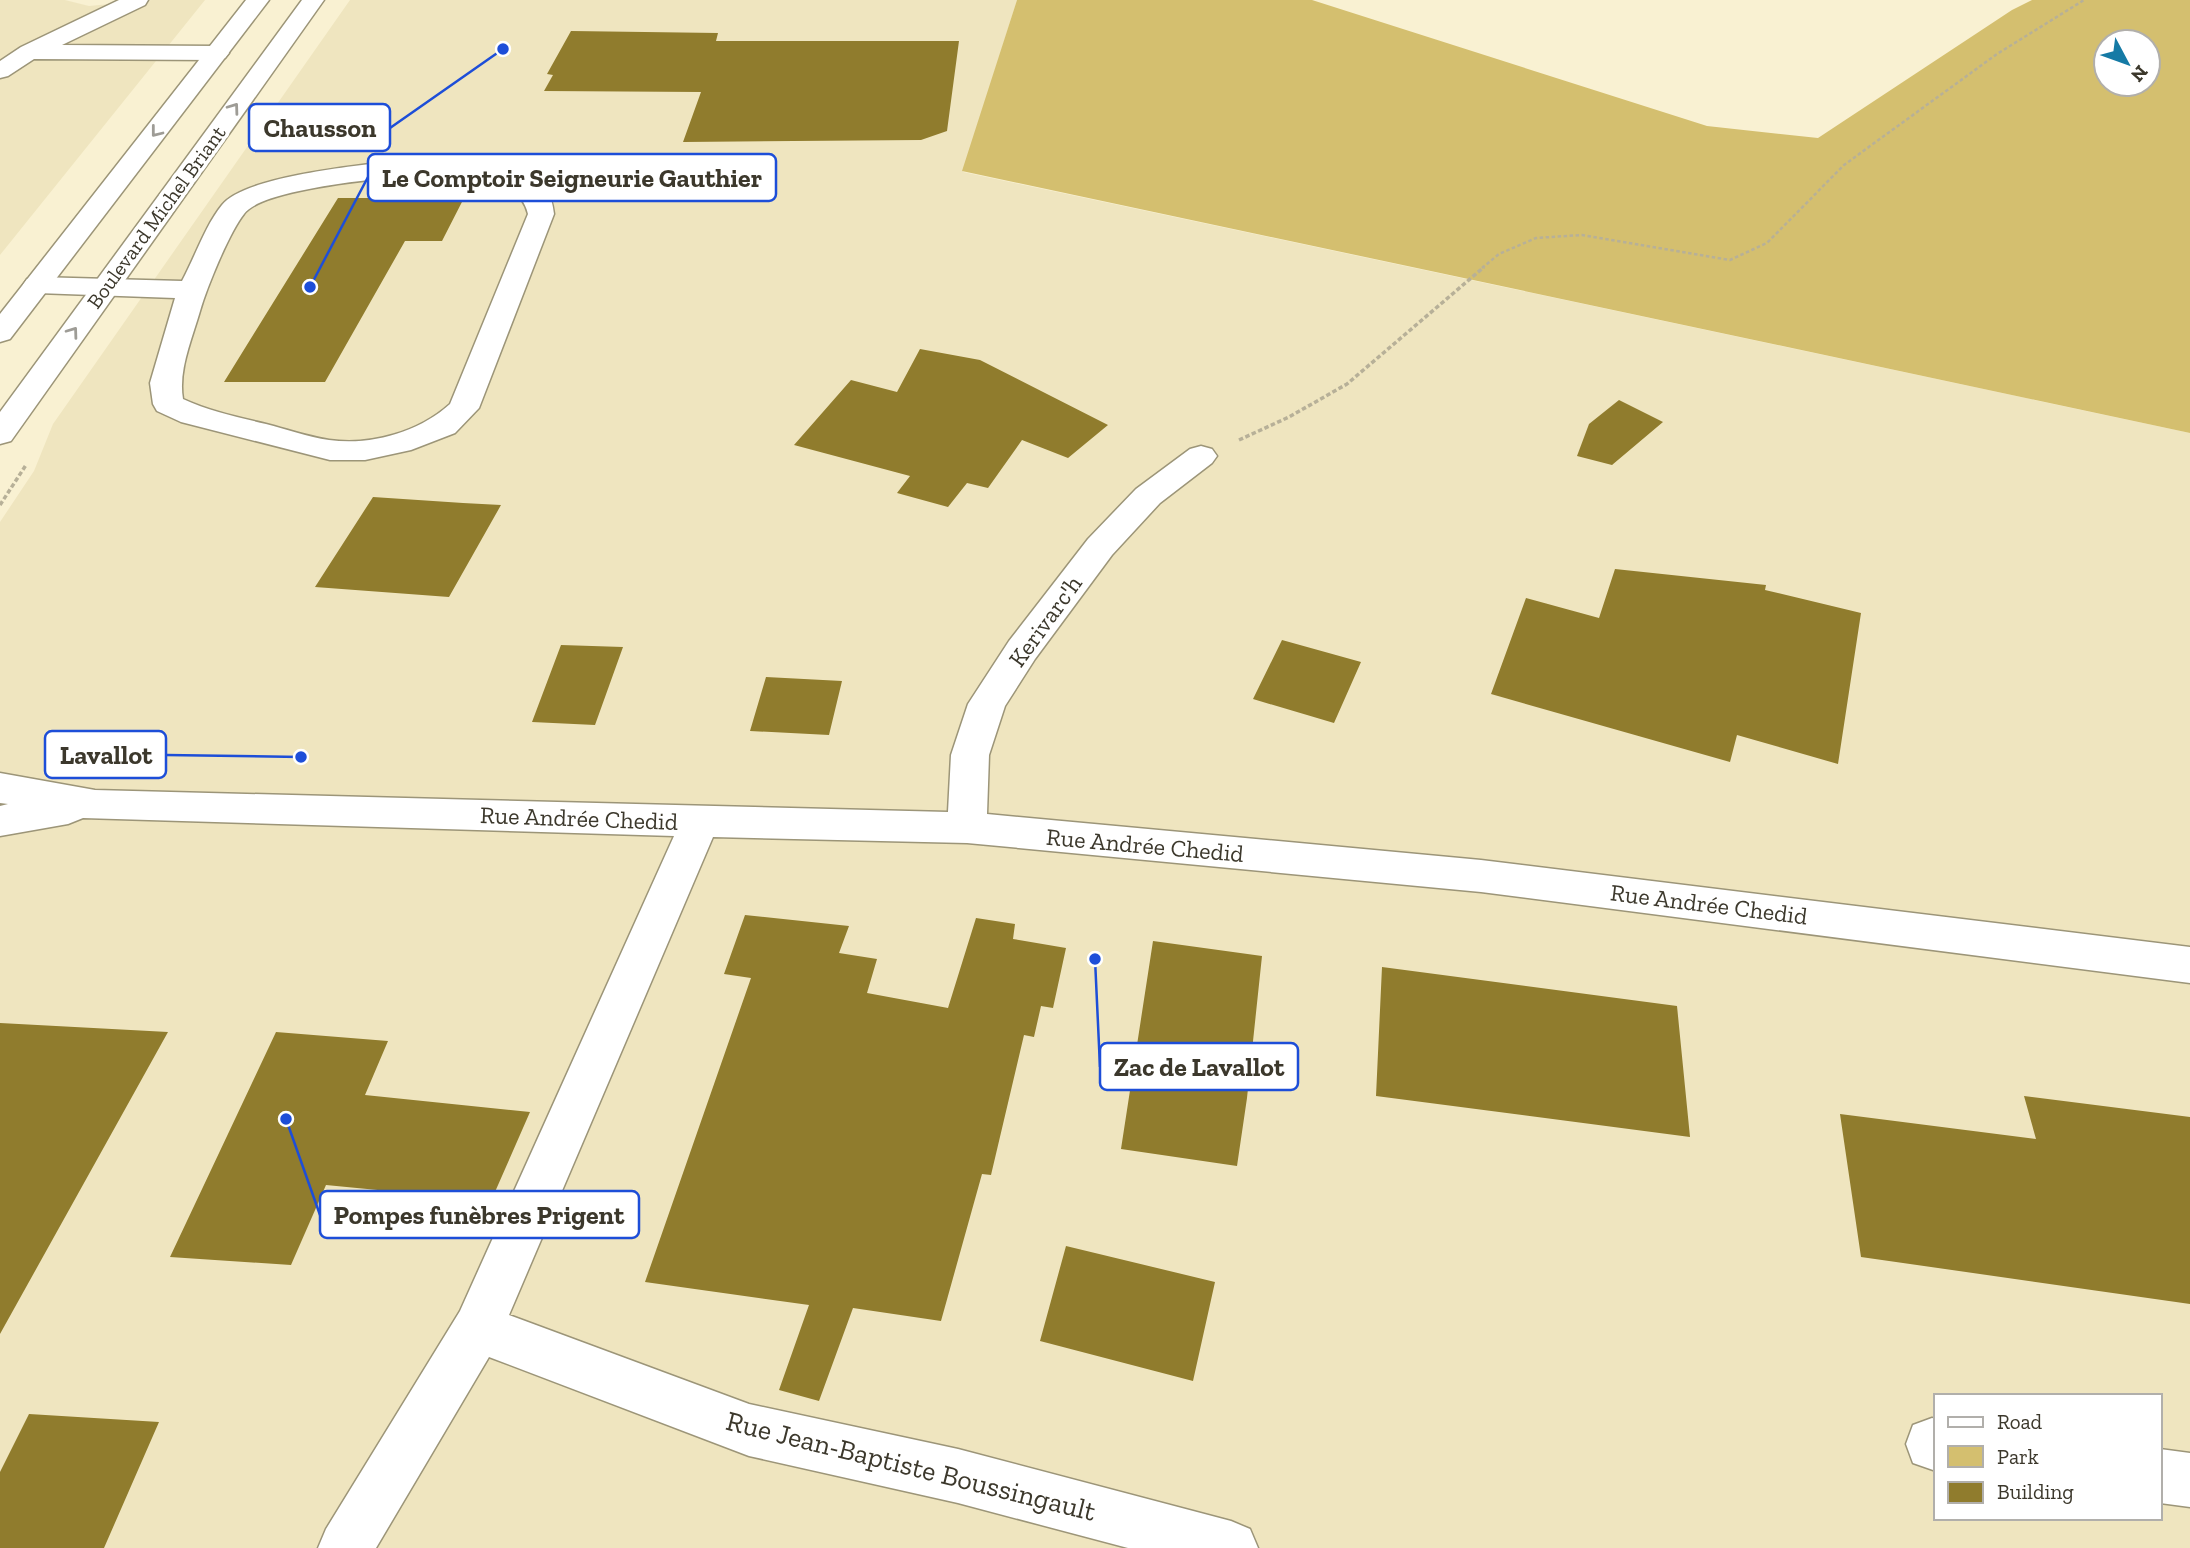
<svg xmlns="http://www.w3.org/2000/svg" width="2190" height="1548" font-family="'Zilla Slab',serif">
	<rect width="100%" height="100%" fill="#f9f1d2"/>
	<path fill="#efe5bf" fill-rule="evenodd" d="M0,0H65L89,6L152,0H205L0,255Z
		M350,0H1017L963,172L2190,433V1548H0V522L34,471L53,424ZM1936,1396H2160V1518H1936Z"/>
	<path fill="#d4bf6f" fill-rule="evenodd" d="M1017,0H1312L1707,126L1818,138L2012,10L2032,0H2190V433L962,171ZM2106,42H2148V84H2106Z"/>
	<path fill="#907c2d" d="M571,31L718,33L716,41H959L947,131L921,140L683,142L701,92L544,91L553,75L547,74Z
		M338,198H464L442,241H405L325,382H224Z
		M920,349L980,360L1108,425L1068,458L1022,440L988,488L967,483L948,507L897,493L910,476L794,445L851,380L897,392Z
		M1619,400L1663,422L1612,465L1577,456L1589,424Z
		M373,497L463,503L501,505L449,597L315,587Z
		M1615,569L1766,585L1765,590L1861,613L1838,764L1737,735L1730,762L1491,694L1526,598L1599,618Z
		M1282,640L1361,662L1334,723L1253,699Z
		M561,645L623,647L595,725L532,722Z
		M766,677L842,681L829,735L750,731Z
		M745,915L849,926L839,953L877,959L867,993L948,1008L976,918L1015,924L1013,939L1066,948L1053,1008L1041,1006L1034,1037L1024,1035L991,1175L982,1174L941,1321L853,1308L819,1401L779,1390L809,1305L645,1282L751,978L724,974Z
		M1153,941L1262,956L1247,1098L1237,1166L1121,1149Z
		M1382,967L1677,1006L1690,1137L1376,1096Z
		M0,1023L168,1032L0,1334Z
		M276,1032L388,1041L365,1095L530,1112L491,1201L326,1185L291,1265L170,1257Z
		M2024,1096L2190,1117V1304L1861,1257L1840,1114L2036,1139Z
		M1066,1246L1215,1282L1193,1381L1040,1341Z
		M29,1414L159,1422L104,1548H0V1472Z"/>
	<g fill="none" stroke-linecap="round" stroke-linejoin="round">
		<defs>
			<path id="minor" d="M119,0H148L145,5L62,45L217,46L225,48L229,53L225,58L217,60L34,59L8,76L0,78V61L21,47Z
				M429,157C466,158 523,160 548,193C552,199 553,207 554,214L479,408L455,433L411,450L365,460H330L181,422L157,411L153,404L150,383L175,298L37,293L27,291L23,285L27,279L37,277L182,281C195,257 205,226 222,205C247,173 385,163 429,157ZM429,173C463,174 518,173 528,214L450,404C419,432 371,446 329,440C308,437 286,429 266,424C237,417 209,411 183,399C178,370 192,339 200,311C207,287 229,233 244,214C263,187 393,178 429,173Z
				M1201,446L1212,449L1217,456L1212,463L1160,503L1112,555L1035,659L1005,706L989,755L987,814L1481,860L2190,947V983L1481,892L967,843L713,837L509,1315L749,1404L958,1449L1231,1521L1250,1529L1258,1548H1128L958,1503L749,1456L489,1357L376,1548H318L326,1529L460,1311L674,836L83,818L68,824L0,836V806L8,804L0,803V773L95,790L948,812L951,755L968,704L1009,641L1088,539L1136,489L1190,449Z
				M1932,1418L1936,1419V1471L1913,1463L1906,1444L1913,1425Z
				M2160,1449L2190,1453V1507L2160,1503Z"/>
			<path id="major" d="M246,0H269L10,339L0,342V314Z
				M302,0H324L11,441L0,444V412Z"/>
		</defs>
		<use href="#minor" stroke="#9c9578" stroke-width="3"/>
		<use href="#major" stroke="#9c9578" stroke-width="3"/>
		<path stroke="#b7b098" stroke-width="2.5" stroke-dasharray="3.5 2.5" stroke-linecap="butt" d="M1482,268L1499,254L1536,238L1582,235L1730,260L1767,243L1844,165L1997,54L2084,0"/>
		<path stroke="#b7b098" stroke-width="3.5" stroke-dasharray="4.5 2.5" stroke-linecap="butt" d="M1239,440L1289,417L1347,384L1484,267
			M0,505L26,465"/>
		<use href="#minor" fill="#fff" fill-rule="evenodd"/>
		<use href="#major" fill="#fff" fill-rule="evenodd"/>
	</g>
	<defs><path id="oneway-chevron" d="M-2-3.5L2.5 0L-2 3.5" fill="none" stroke-width="1.6" stroke-linecap="round" stroke-linejoin="round" transform="scale(1.75)"/></defs>
	<g stroke="#9e9c96">
		<use href="#oneway-chevron" transform="translate(234 108) rotate(-54)"/>
		<use href="#oneway-chevron" transform="translate(156 132) rotate(128)"/>
		<use href="#oneway-chevron" transform="translate(73 332) rotate(-54)"/>
	</g>
	<g text-anchor="middle" dominant-baseline="central" stroke-width="7" stroke-linejoin="round" paint-order="stroke">
		<g font-size="21" fill="#3c382c" stroke="#fff">
			<text transform="translate(156 217) rotate(-54)">Boulevard Michel Briant</text>
		</g>
		<g font-size="24" fill="#3c382c" stroke="#fff">
			<text transform="translate(1045 621) rotate(-54)">Kerivarc'h</text>
			<text transform="translate(579 818) rotate(2)">Rue Andrée Chedid</text>
			<text transform="translate(1145 845) rotate(5)">Rue Andrée Chedid</text>
			<text transform="translate(1709 904) rotate(7)">Rue Andrée Chedid</text>
		</g>
		<g font-size="28" fill="#3c382c" stroke="#fff">
			<text transform="translate(911 1466) rotate(14)">Rue Jean-Baptiste Boussingault</text>
		</g>
	</g>
	<path fill="none" stroke="#1d4ed8" stroke-width="2.5" d="M503 49L390 128M310 287L368 177M301 757L166 755M1095 959L1100 1067M286 1119L320 1215"/>
	<g fill="#1d4ed8" stroke="#fff" stroke-width="2.5">
		<circle cx="503" cy="49" r="7"/>
		<circle cx="310" cy="287" r="7"/>
		<circle cx="301" cy="757" r="7"/>
		<circle cx="1095" cy="959" r="7"/>
		<circle cx="286" cy="1119" r="7"/>
	</g>
	<g fill="#fff" stroke="#1d4ed8" stroke-width="2.5">
		<rect x="249" y="104" width="141" height="47" rx="7"/>
		<rect x="368" y="154" width="408" height="47" rx="7"/>
		<rect x="45" y="731" width="121" height="47" rx="7"/>
		<rect x="1100" y="1043" width="198" height="47" rx="7"/>
		<rect x="320" y="1191" width="319" height="47" rx="7"/>
	</g>
	<g font-size="26" text-anchor="middle" font-weight="bold" fill="#3c382c">
		<text x="320" y="137">Chausson</text>
		<text x="572" y="187">Le Comptoir Seigneurie Gauthier</text>
		<text x="106" y="764">Lavallot</text>
		<text x="1199" y="1076">Zac de Lavallot</text>
		<text x="479" y="1224">Pompes funèbres Prigent</text>
	</g>
	<rect x="1934" y="1394" width="228" height="126" fill="#ffffff" stroke="#b1afab" stroke-width="2"/>
	<rect x="1948" y="1417" width="35" height="10" fill="#ffffff" stroke="#b1afab" stroke-width="2"/>
	<text x="1997" y="1429" font-size="21" fill="#3c382c">Road</text>
	<rect x="1948" y="1446" width="35" height="21" fill="#d4bf6f" stroke="#b1afab" stroke-width="2"/>
	<text x="1997" y="1464" font-size="21" fill="#3c382c">Park</text>
	<rect x="1948" y="1482" width="35" height="21" fill="#907c2d" stroke="#b1afab" stroke-width="2"/>
	<text x="1997" y="1499" font-size="21" fill="#3c382c">Building</text>
	<g transform="translate(2127 63) rotate(131)"><circle r="33" fill="#ffffff" stroke="#b1afab" stroke-width="2"/>
	<path d="M0-5L12 26L0 18L-12 26Z" fill="#157aa5"/>
	<text y="-10" font-size="19" font-weight="bold" text-anchor="middle" fill="#3c382c">N</text>
	</g>
</svg>
